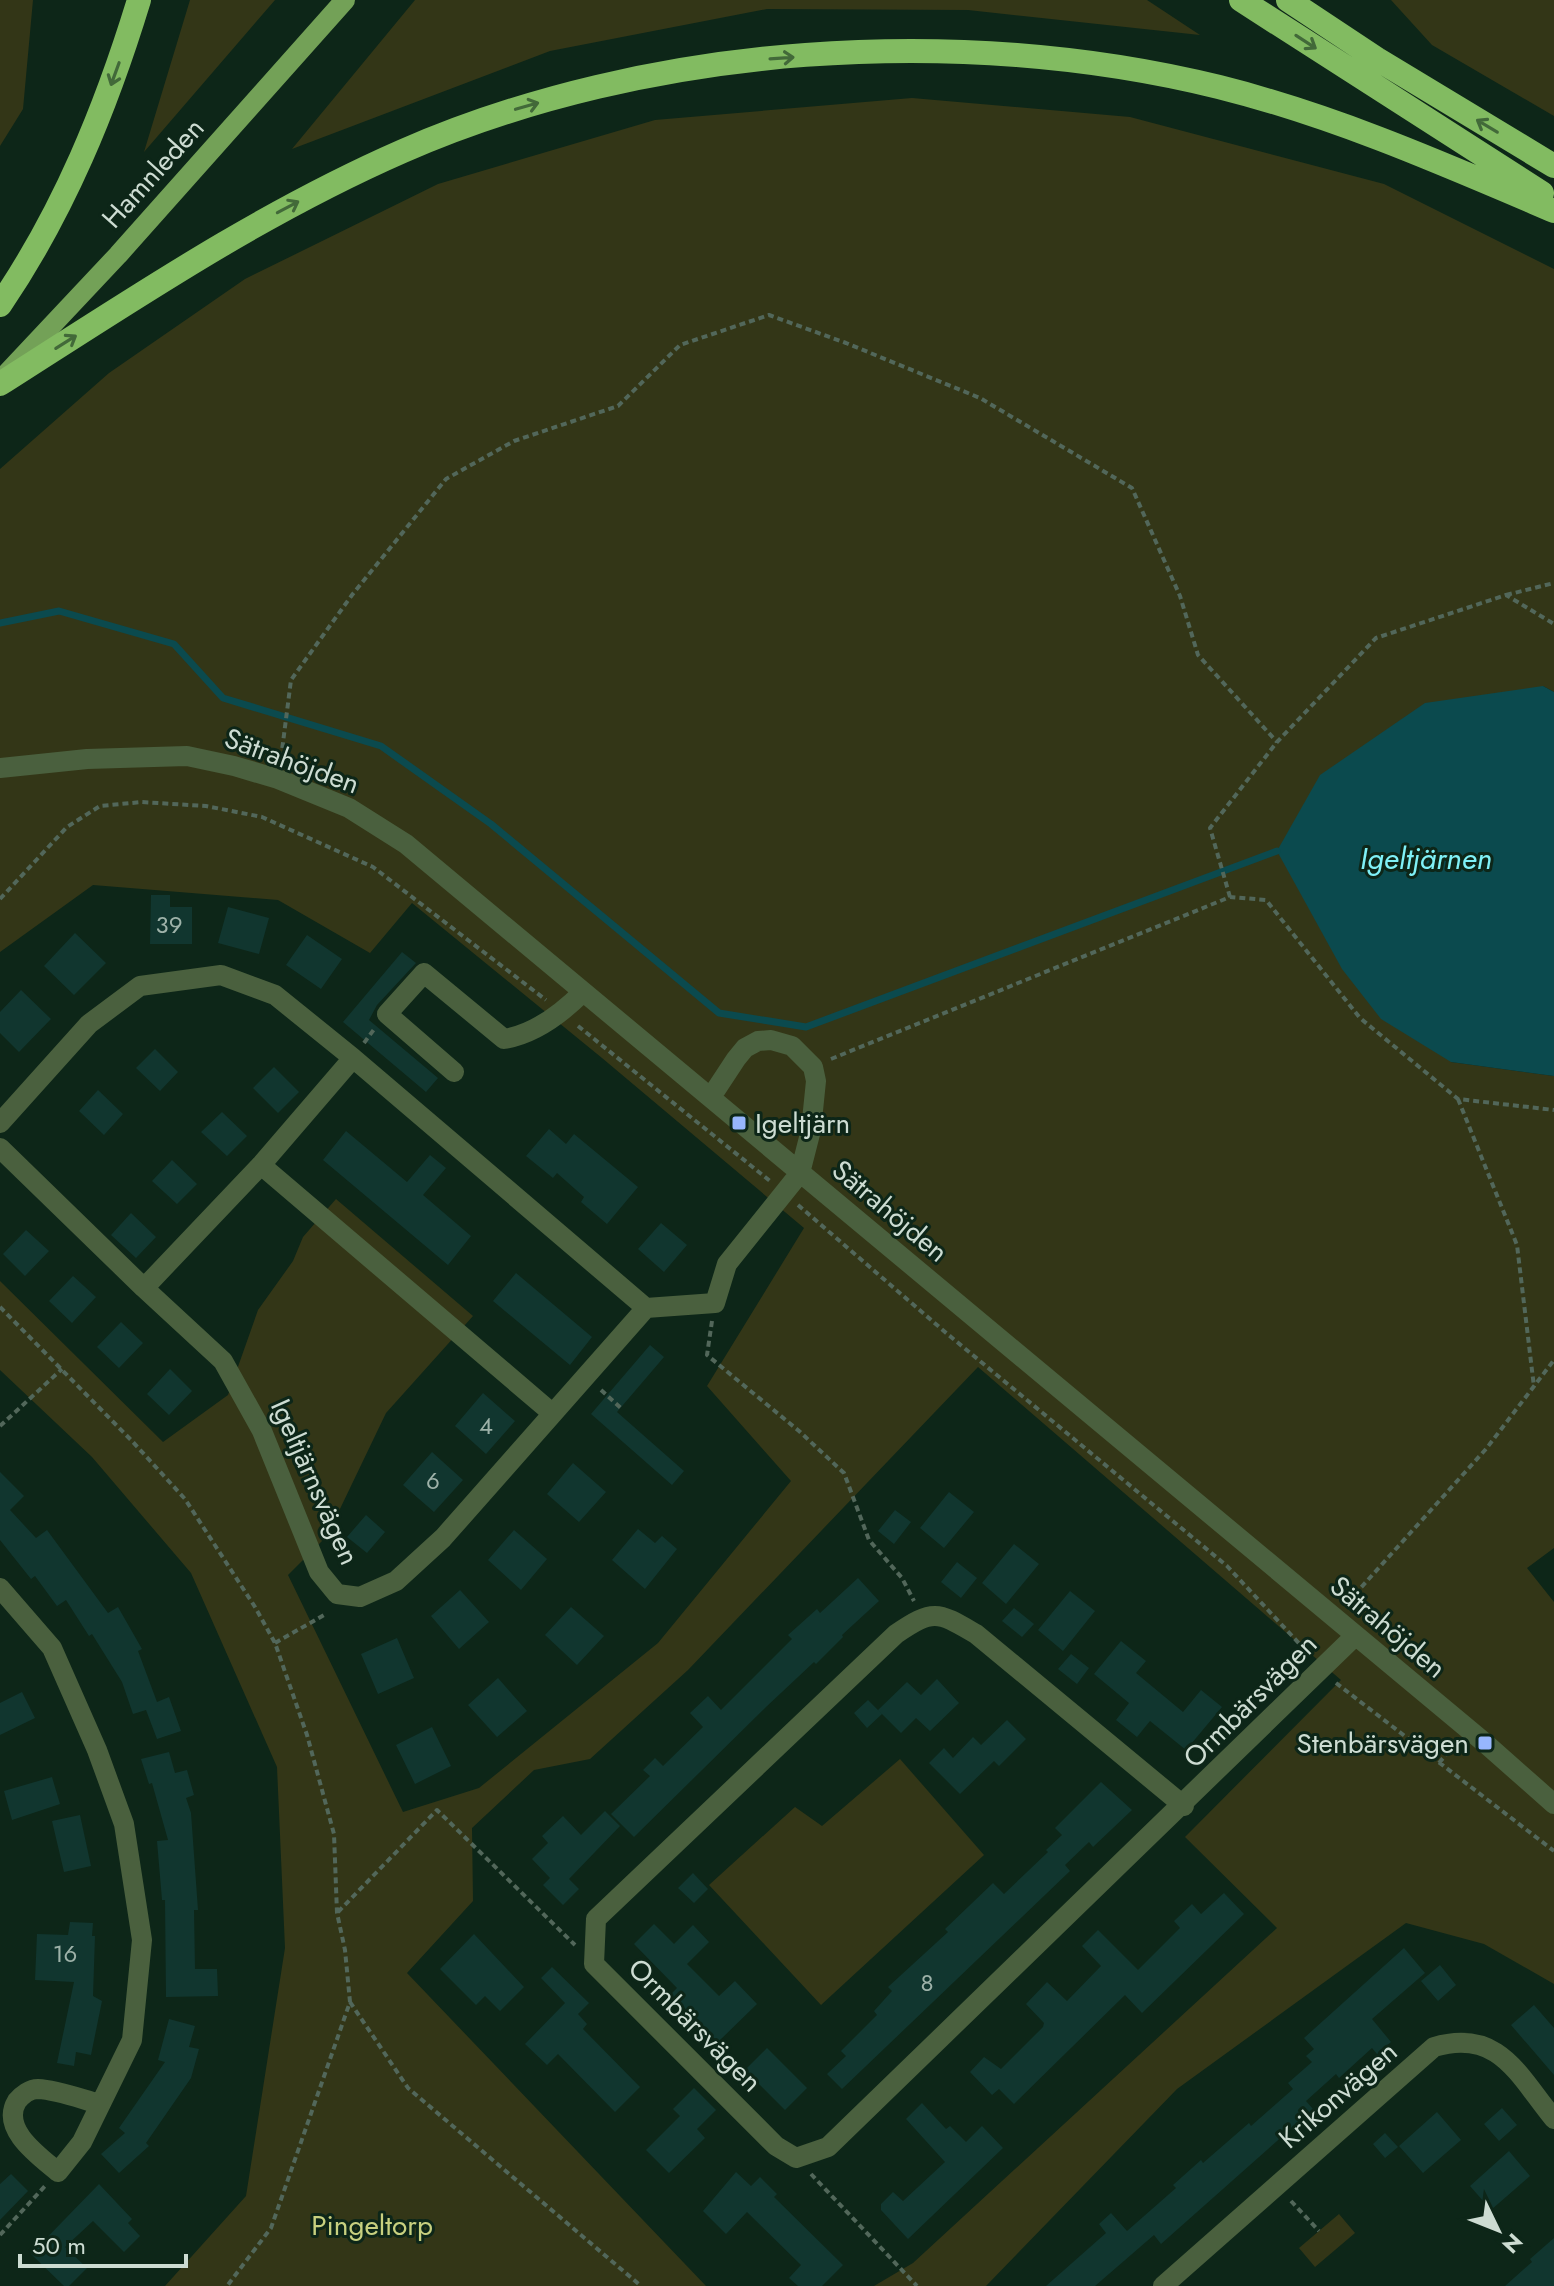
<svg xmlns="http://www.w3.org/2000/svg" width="1554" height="2286" font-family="Jost,sans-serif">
	<rect width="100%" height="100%" fill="#0d2618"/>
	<path fill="#333617" d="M0,0H33L23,109L0,146Z
		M190,0H275L144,152Z
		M415,0H1147L1200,35L968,10L767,9L550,51L292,149Z
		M1391,0H1554V116L1432,45Z
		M912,98L1130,117L1384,184L1554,269V692L1543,686L1451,1062L1554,1076V1548L1527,1568L1554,1602V1984L1484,1944L1406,1923L1177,2089L986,2286H874L913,2263L1277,1928L1185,1837L1341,1680L978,1367L688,1670L590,1759L534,1770L472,1828L473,1901L407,1973L706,2286H165L246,2196L285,1948L277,1767L191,1573L92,1457L0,1370V1281L163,1442L228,1395L258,1310L293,1261L303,1237L336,1199L473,1316L386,1413L327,1536L288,1575L403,1812L479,1788L658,1643L791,1481L707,1386L804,1228L602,1058L412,903L370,953L278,900L93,885L0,952V469L109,373L245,279L438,184L655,120Z
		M900,1759L984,1855L821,2005L709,1885L795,1807L822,1826Z
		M1339,2214L1355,2233L1315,2267L1299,2248Z"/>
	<path fill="#0b4a4e" d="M1543,686L1554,692V1076L1451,1062L1381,1019L1342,969L1277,851L1320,775L1425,703Z"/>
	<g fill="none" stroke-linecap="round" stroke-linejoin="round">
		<path stroke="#0b4a4e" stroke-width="7" d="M0,623L59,611L174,644L223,698L381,746L491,824L719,1013L806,1027L1277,851"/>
	</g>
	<path fill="#11362f" d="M151,895H170V907H192V944H150Z
		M228,907L269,918L259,954L218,943Z
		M75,933L106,963L74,995L44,966Z
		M307,935L342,959L321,989L286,965Z
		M402,952L416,963L377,1005L369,1020L438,1078L426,1092L343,1022Z
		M21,990L51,1019L19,1052L0,1033V1012Z
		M155,1049L178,1072L160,1091L136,1068Z
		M274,1067L299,1092L278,1113L253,1088Z
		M98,1090L123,1114L104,1135L79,1111Z
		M222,1112L247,1136L227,1156L201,1132Z
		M549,1129L566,1144L574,1134L638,1187L607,1224L581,1202L584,1197L557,1173L553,1178L526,1156Z
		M346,1131L407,1182L430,1155L446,1168L423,1195L471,1236L448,1265L323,1160Z
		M172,1160L197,1184L177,1204L152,1181Z
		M131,1213L156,1237L136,1258L111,1235Z
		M661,1223L687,1245L664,1272L638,1249Z
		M26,1230L49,1251L25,1276L3,1254Z
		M516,1273L592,1337L570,1365L493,1301Z
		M73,1276L96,1297L72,1323L49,1301Z
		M121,1322L143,1343L119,1368L97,1347Z
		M650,1345L664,1357L617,1412L684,1471L672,1485L591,1414Z
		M170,1369L192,1391L169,1415L147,1394Z
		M483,1393L515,1421L486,1454L455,1426Z
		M432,1452L463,1480L434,1512L403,1485Z
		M573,1463L606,1492L579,1522L547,1494Z
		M0,1472L24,1496L10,1510L36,1538L47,1530L108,1613L118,1607L142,1649L138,1651L157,1702L169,1697L181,1731L157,1739L146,1710L133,1714L122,1682L92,1634L89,1636L66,1600L57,1606L35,1576L31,1579L0,1540Z
		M949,1492L974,1512L944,1548L920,1528Z
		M895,1510L911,1522L894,1544L878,1531Z
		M366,1515L385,1532L367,1553L347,1537Z
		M638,1529L655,1543L662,1536L677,1549L645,1589L612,1560Z
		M514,1530L547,1559L521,1590L488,1560Z
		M1014,1544L1039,1564L1006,1604L982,1583Z
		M957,1562L977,1578L961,1598L941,1582Z
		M858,1578L879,1601L842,1635L843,1637L816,1664L814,1662L766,1707L634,1837L611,1814L650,1776L643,1770L655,1758L663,1766L703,1727L690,1713L708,1696L721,1710L792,1639L788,1635L817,1609L820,1613Z
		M460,1590L489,1622L459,1649L431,1616Z
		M1070,1591L1095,1611L1063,1651L1038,1630Z
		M571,1607L604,1636L577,1665L545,1635Z
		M1014,1608L1034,1624L1022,1637L1002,1621Z
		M397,1638L414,1678L378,1694L361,1654Z
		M1121,1641L1146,1661L1136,1673L1183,1712L1201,1690L1222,1707L1186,1750L1150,1721L1137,1737L1116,1720L1129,1703L1094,1674Z
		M1071,1654L1089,1668L1077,1684L1058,1669Z
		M498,1678L527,1711L497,1737L468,1705Z
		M937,1679L959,1703L930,1731L916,1718L901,1733L878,1710L907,1682L921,1695Z
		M22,1692L35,1718L0,1735V1703Z
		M868,1700L882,1714L867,1728L854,1713Z
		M1007,1720L1026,1739L999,1766L994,1761L960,1794L929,1763L944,1748L953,1758L973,1737L981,1745Z
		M432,1727L451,1766L415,1784L396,1745Z
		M169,1752L175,1773L187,1770L194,1795L186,1798L191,1813L198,1910H194L195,1969H217L218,1996L166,1997L165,1900H162L157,1841L168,1840L152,1783L149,1784L141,1759Z
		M52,1777L60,1804L12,1820L4,1791Z
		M1101,1782L1132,1810L1093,1847L1089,1842L1065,1865L1070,1871L842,2089L827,2074L846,2056L841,2051L877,2015L874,2011L892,1991L888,1987L948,1932L945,1929L993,1883L1004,1894L1048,1852L1046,1850L1062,1835L1055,1828Z
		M605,1811L620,1826L569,1879L579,1889L563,1905L543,1885L550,1878L532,1859L548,1843L542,1836L563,1816L581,1835Z
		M80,1815L91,1866L64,1872L52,1821Z
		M693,1873L708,1889L694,1903L678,1888Z
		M1224,1893L1244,1914L1142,2013L1125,1995L1014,2104L999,2089L992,2095L970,2072L984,2057L1001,2069L1043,2027L1044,2023L1026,2004L1047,1982L1067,2001L1101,1966L1082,1946L1098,1930L1138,1970L1180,1928L1174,1921L1192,1904L1201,1914Z
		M70,1922L93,1923L92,1936H95L93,1996L102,2001L91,2055L76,2052L74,2066L57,2063L74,1982L35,1980L37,1934L68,1935Z
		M654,1924L674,1944L693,1925L709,1942L687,1964L719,1996L735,1981L757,2004L718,2042L671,1994L677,1988L634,1944Z
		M474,1934L524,1987L500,2011L485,1996L476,2005L440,1969Z
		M1404,1948L1425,1973L1372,2019L1391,2042L1377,2054L1372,2048L1339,2078L1336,2074L1306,2101L1313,2109L1161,2244L1154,2235L1095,2286H1046L1106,2233L1099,2224L1111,2213L1127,2231L1176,2188L1173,2185L1201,2160L1203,2163L1249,2123L1251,2126L1293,2089L1288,2083L1312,2062L1306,2056L1314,2049L1304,2038Z
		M1440,1965L1456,1985L1438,2001L1421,1981Z
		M552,1967L589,2003L578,2014L587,2024L583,2029L640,2087L615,2112L558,2054L547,2065L525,2044L565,2003L541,1978Z
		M1534,2005L1554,2028V2075L1511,2025Z
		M169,2019L195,2026L189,2047L199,2049L191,2078L146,2143L149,2146L119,2173L101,2154L125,2133L119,2128L165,2062L158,2060Z
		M767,2048L807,2088L785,2110L745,2070Z
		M694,2088L716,2110L697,2129L705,2138L669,2173L646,2150L680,2116L673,2109Z
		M922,2103L946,2129L950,2126L966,2142L982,2126L1003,2148L908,2239L881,2210V2204L893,2192L903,2201L945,2162L906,2119Z
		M1502,2108L1517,2125L1499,2141L1484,2124Z
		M1437,2112L1461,2140L1423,2173L1399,2146Z
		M1385,2133L1398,2147L1385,2158L1373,2144Z
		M1509,2151L1530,2176L1491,2210L1470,2186Z
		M736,2172L751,2186L760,2177L777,2194L774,2197L843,2265L822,2286H798L789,2278L801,2265L747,2212L726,2234L703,2211Z
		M11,2174L28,2191L0,2220V2184Z
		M99,2184L132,2219L128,2223L140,2236L124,2252L93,2221L65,2247L87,2268L69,2286H64L31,2254Z
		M1554,2238V2286H1505L1532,2262L1530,2259Z"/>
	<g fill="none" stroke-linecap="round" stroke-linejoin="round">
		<path stroke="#52675a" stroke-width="4" stroke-dasharray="6 4" stroke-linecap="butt" d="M1506,595L1554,583
			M281,758L291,680L352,595L446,479L514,441L618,406L680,345L769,315L846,343L980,398L1132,488L1180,596L1198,655L1277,742
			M1230,897L1210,828L1277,742L1376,638L1506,595L1554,624
			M0,899L67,827L100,806L142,802L206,806L262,817L373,867L546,1000
			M578,1026L770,1181
			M364,1043L375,1028
			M831,1059L1230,897L1266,900L1360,1018L1458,1099L1554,1110
			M1458,1099L1517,1245L1534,1387
			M798,1205L945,1332L1227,1566L1308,1653
			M0,1307L132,1441L185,1499L255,1607L275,1643L307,1735L334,1834L337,1913L345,1950L350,2002L271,2228L227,2286
			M712,1321L707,1355L799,1431L844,1473L869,1540L902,1578L914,1601
			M601,1390L622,1409
			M0,1426L62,1369
			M1348,1602L1486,1449L1554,1360
			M275,1643L324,1615
			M1336,1683L1554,1851
			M1439,1763L1453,1746
			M338,1912L437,1810L575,1945
			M350,2002L408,2088L641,2286
			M811,2174L917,2286
			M1291,2201L1319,2231
			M0,2235L45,2186"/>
		<path stroke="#4a603e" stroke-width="20" d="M0,768L87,759L187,756L234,766L278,779L349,808L406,844L1485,1743L1554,1804
			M454,1072L387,1014L424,973L504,1039C535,1034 561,1014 583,992
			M0,1123L89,1024L140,986L221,975L275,995L353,1058L646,1308L443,1538L396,1581L360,1597L337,1594L319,1572L262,1431L223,1361L144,1288L0,1148
			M261,1165L552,1413
			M144,1288L261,1165L353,1058
			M646,1308L715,1303L727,1264L800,1173L811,1130L816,1081L813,1067L792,1046L771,1040L758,1041L745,1048L736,1059L711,1097
			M0,1588L52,1648L97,1750L124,1824L142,1940L132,2040L82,2142L58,2172C39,2156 0,2129 17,2101C22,2095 30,2089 38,2089C58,2090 81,2099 100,2104
			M1184,1806L976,1634C938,1612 934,1608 896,1634L596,1919L594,1964L776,2146L796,2158L828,2147L1355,1636
			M1163,2286L1434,2047C1499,2028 1518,2075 1554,2119"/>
		<path stroke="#73a157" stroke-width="20" d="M8,372L118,255L345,0"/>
		<path stroke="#82bb61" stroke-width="24" d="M1241,0L1542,193
			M1288,0L1377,59L1554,166
			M0,305C64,211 106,108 139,0
			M0,384C132,300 259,214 403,151C648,44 960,23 1219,87C1335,116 1444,164 1554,211"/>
	</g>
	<defs><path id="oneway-shaft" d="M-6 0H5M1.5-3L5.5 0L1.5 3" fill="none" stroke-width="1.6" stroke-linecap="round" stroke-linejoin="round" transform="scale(2)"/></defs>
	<g stroke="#426939">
		<use href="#oneway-shaft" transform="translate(1306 42) rotate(33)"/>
		<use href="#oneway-shaft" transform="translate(782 58) rotate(-4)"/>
		<use href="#oneway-shaft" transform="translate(115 74) rotate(110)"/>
		<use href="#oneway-shaft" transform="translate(527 106) rotate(-16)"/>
		<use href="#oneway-shaft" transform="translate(1487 126) rotate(-149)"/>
		<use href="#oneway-shaft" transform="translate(288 207) rotate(-28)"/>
		<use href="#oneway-shaft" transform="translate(66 342) rotate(-32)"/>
	</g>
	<g fill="#97b6fd" stroke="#0d2618" stroke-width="3">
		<rect x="731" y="1115" width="16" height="16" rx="4"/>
		<rect x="1477" y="1735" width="16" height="16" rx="4"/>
	</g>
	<g text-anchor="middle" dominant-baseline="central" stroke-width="6" stroke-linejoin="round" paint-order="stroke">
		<g font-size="24" fill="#9eb2a9">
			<text x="169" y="924">39</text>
			<text x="486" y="1425">4</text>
			<text x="433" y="1480">6</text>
			<text x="65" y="1953">16</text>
			<text x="927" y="1982">8</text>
		</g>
		<g font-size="28" fill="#cddcd2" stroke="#0d2618">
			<text transform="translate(153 173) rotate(-48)">Hamnleden</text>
			<text transform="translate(292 761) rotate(20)">Sätrahöjden</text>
			<text transform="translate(890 1211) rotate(40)">Sätrahöjden</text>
			<text transform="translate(315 1482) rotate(66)">Igeltjärnsvägen</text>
			<text transform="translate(1388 1627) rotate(40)">Sätrahöjden</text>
			<text transform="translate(1250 1701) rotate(-45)">Ormbärsvägen</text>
			<text transform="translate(695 2025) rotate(45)">Ormbärsvägen</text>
			<text transform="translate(1338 2095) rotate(-41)">Krikonvägen</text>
		</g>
		<g font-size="28" fill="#cddcd2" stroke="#0d2618" text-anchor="start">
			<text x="755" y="1123">Igeltjärn</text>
			<text x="1469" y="1743" text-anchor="end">Stenbärsvägen</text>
		</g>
		<g font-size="28" fill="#c8d07f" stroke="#0d2618">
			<text x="372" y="2225">Pingeltorp</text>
		</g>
		<g font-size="30" font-style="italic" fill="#7ff1f7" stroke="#0d2618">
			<text x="1426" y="858">Igeltjärnen</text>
		</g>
	</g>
	<g transform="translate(1498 2230) rotate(133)" stroke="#0d2618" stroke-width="6" paint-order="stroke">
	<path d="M0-6L14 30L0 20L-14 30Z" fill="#cddcd2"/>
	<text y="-12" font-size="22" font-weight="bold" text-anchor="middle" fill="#cddcd2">N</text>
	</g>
	<path d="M20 2254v12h166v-12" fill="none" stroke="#cddcd2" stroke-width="4"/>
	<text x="32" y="2254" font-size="24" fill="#cddcd2" stroke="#0d2618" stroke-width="6" paint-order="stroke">50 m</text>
</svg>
